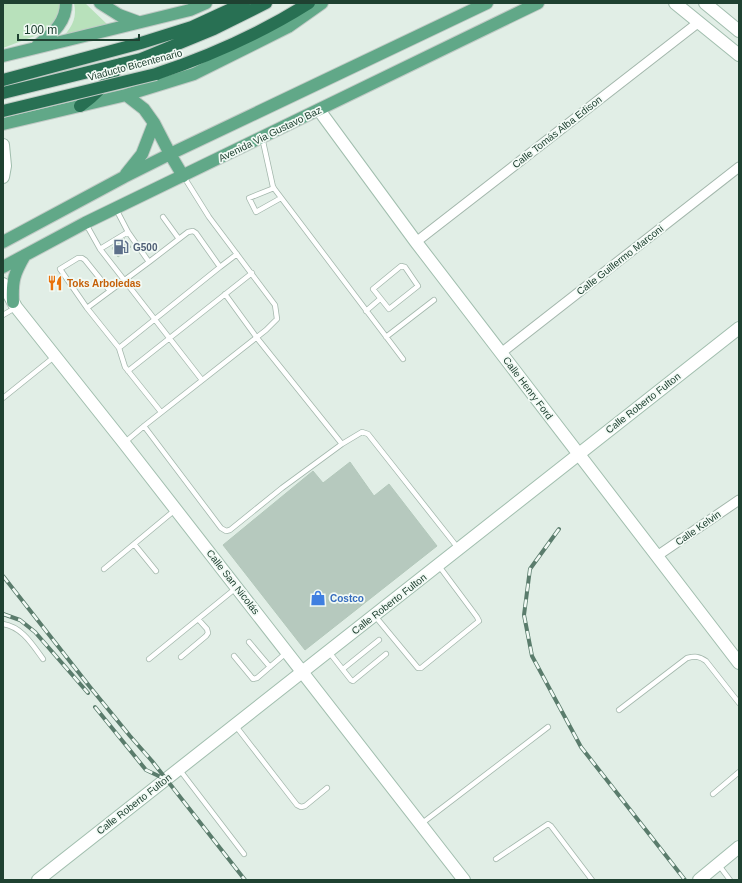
<svg xmlns="http://www.w3.org/2000/svg" width="742" height="883" font-family="Arial,sans-serif">
	<rect width="100%" height="100%" fill="#e1eee6"/>
	<path fill="#b8e1bb" d="M3,3H61L64,12L53,29L3,48Z
		M74,3H85L108,25L64,36C73,25 77,17 74,3Z"/>
	<path fill="#b6c9be" stroke="#b3c8bb" d="M124,238L131,247L118,257L112,248Z
		M350,462L374,496L389,484L437,546L305,650L223,545L313,471L323,483Z"/>
	<g fill="none" stroke-linecap="round" stroke-linejoin="round">
		<defs>
			<path id="lane" d="M262,137L273,187L403,359
				M274,188L249,198L256,212L281,198
				M163,217L179,239
				M86,224L100,249L202,380
				M100,249L128,232
				M149,262L188,232L193,231L196,233L220,267L237,254
				M401,266L405,267L418,286L389,309L373,289Z
				M110,291L85,260L82,258H78L60,269L87,308L119,348L125,367L161,412
				M87,308L149,262L128,232L116,209
				M366,311L380,299
				M3,315L15,308
				M386,337L434,300
				M119,348L220,267
				M128,371L252,273
				M3,398L54,357
				M144,426L221,528L226,531L230,530L282,488L342,444L257,338L225,294
				M124,443L144,426L266,330L277,319L275,305L209,217L184,177
				M342,444L362,432L368,434L458,548
				M134,544L156,571
				M104,569L175,510
				M375,616L418,668H421L479,621L477,617L439,566
				M3,624C22,627 32,644 43,659
				M249,642L270,667
				M329,652L351,680L353,681L386,654
				M234,656L253,679L257,678L286,653
				M181,657L206,636L208,633L207,629L198,619
				M149,659L236,588
				M343,669L379,640
				M619,710L687,658C695,656 699,656 706,661L739,703
				M235,725L297,805L301,807L305,806L327,788
				M179,769L244,854
				M713,794L739,772
				M421,824L548,727
				M496,859L548,824L551,826L592,880
				M718,864L730,880"/>
			<path id="street" d="M416,242L699,22
				M501,353L739,167
				M657,556L739,500"/>
			<path id="secondary" d="M675,3L739,55
				M705,3L739,31
				M319,110L416,242L739,663
				M3,145L5,166L3,177
				M3,284L16,307L124,443L464,880
				M38,880L739,328
				M699,880L739,847"/>
			<path id="primary" d="M100,3L119,15L138,22
				M37,46C51,34 66,24 66,3
				M3,56L190,10L206,3
				M126,95L144,109L154,123L170,154L183,176
				M3,124L126,95L194,74L288,27L322,3
				M126,174L142,154L154,123
				M3,242L124,177L170,154L487,3
				M3,267L85,223L538,3
				M13,302C12,280 14,274 25,255"/>
			<path id="highway" d="M156,74C210,56 260,34 309,3
				M3,80L141,43L192,27L244,3
				M3,93L141,59L214,29L266,3
				M80,106C97,94 109,81 120,64"/>
		</defs>
		<use href="#lane" stroke="#a3b7ac" stroke-width="6"/>
		<use href="#street" stroke="#a3b7ac" stroke-width="11"/>
		<use href="#secondary" stroke="#a1beae" stroke-width="14"/>
		<use href="#primary" stroke="#c0cac5" stroke-width="14"/>
		<use href="#highway" stroke="#c0cac5" stroke-width="14"/>
		<use href="#lane" stroke="#fff" stroke-width="4.5"/>
		<use href="#street" stroke="#fff" stroke-width="9"/>
		<use href="#secondary" stroke="#fff" stroke-width="12"/>
		<use href="#primary" stroke="#61a888" stroke-width="12"/>
		<use href="#highway" stroke="#287053" stroke-width="12"/>
		<defs>
			<path id="rail" d="M559,529L530,569L524,615L532,656L581,747L685,880
				M3,576L90,687L130,736L152,761L245,880
				M3,614L20,620L35,632L88,693
				M95,707L146,770L165,779"/>
		</defs>
		<use href="#rail" stroke="#5a7c6c" stroke-width="4"/>
		<use href="#rail" stroke="#f2faf5" stroke-width="2.5" stroke-dasharray="8" stroke-linecap="butt"/>
		<defs>
			<path id="highway-bridge" d="M3,111L156,74"/>
		</defs>
		<use href="#highway-bridge" stroke="#c0cac5" stroke-width="14" stroke-linecap="butt"/>
		<use href="#highway-bridge" stroke="#287053" stroke-width="12"/>
	</g>
	<defs>
		<symbol id="fuel-bare" viewBox="-9 -9 18 18"><path d="M-5.5-6h7V0h2V4h1.3V-2.5L3-4.5l.8-.8L6-3V5H2.5V1h-1V6h-7ZM-4.2-4.7v3.2H.2V-4.7Z" fill="#5c6f8a" stroke="#f2faf5" stroke-width="2.5" paint-order="stroke"/></symbol>
		<symbol id="restaurant-bare" viewBox="-9 -9 18 18"><path d="M-5-6h1v4h1v-4h1v4h1v-4h1v5L-1.5 .5V6h-2V.5L-5-1ZM5-6V6H3V1.5H1.5Q1.5-4 5-6Z" fill="#e8710a" stroke="#f2faf5" stroke-width="2.5" paint-order="stroke"/></symbol>
		<symbol id="shop-bare" viewBox="-9 -9 18 18"><path d="M-5-2.5h2.3a2.7 3.5 0 0 1 5.4 0H5L5.5 6h-11ZM-1.5-2.5h3a1.5 2.3 0 0 0-3 0Z" fill="#3f7fe0" stroke="#f2faf5" stroke-width="2.5" paint-order="stroke"/></symbol>
	</defs>
	<g fill-rule="evenodd">
		<use href="#fuel-bare" x="110" y="236" width="22" height="22"/>
		<use href="#restaurant-bare" x="44" y="272" width="22" height="22"/>
		<use href="#shop-bare" x="307" y="587" width="22" height="22"/>
	</g>
	<g text-anchor="middle" dominant-baseline="central" stroke-width="3.5" stroke-linejoin="round" paint-order="stroke">
		<g font-size="10" fill="#1f4131" stroke="#f2faf5">
			<text transform="translate(135 65) rotate(-15)">Viaducto Bicentenario</text>
			<text transform="translate(557 132) rotate(-38)">Calle Tomás Alba Edison</text>
			<text transform="translate(270 134) rotate(-26)">Avenida Via Gustavo Baz</text>
			<text transform="translate(620 260) rotate(-38)">Calle Guillermo Marconi</text>
			<text transform="translate(528 388) rotate(53)">Calle Henry Ford</text>
			<text transform="translate(643 403) rotate(-38)">Calle Roberto Fulton</text>
			<text transform="translate(698 528) rotate(-35)">Calle Kelvin</text>
			<text transform="translate(233 582) rotate(52)">Calle San Nicolás</text>
			<text transform="translate(389 604) rotate(-38)">Calle Roberto Fulton</text>
			<text transform="translate(134 804) rotate(-38)">Calle Roberto Fulton</text>
		</g>
		<g font-size="10" font-weight="bold" fill="#4e5e75" stroke="#f2faf5" text-anchor="start">
			<text x="133" y="247">G500</text>
		</g>
		<g font-size="10" font-weight="bold" fill="#c56008" stroke="#f2faf5" text-anchor="start">
			<text x="67" y="283">Toks Arboledas</text>
		</g>
		<g font-size="10" font-weight="bold" fill="#366cbe" stroke="#f2faf5" text-anchor="start">
			<text x="330" y="598">Costco</text>
		</g>
	</g>
	<rect width="742" height="883" fill="none" stroke="#1f4131" stroke-width="8"/>
	<path d="M18 34v6h121v-6" fill="none" stroke="#1f4131" stroke-width="2"/>
	<text x="24" y="34" font-size="12" fill="#1f4131" stroke="#f2faf5" stroke-width="3" paint-order="stroke">100 m</text>
</svg>
